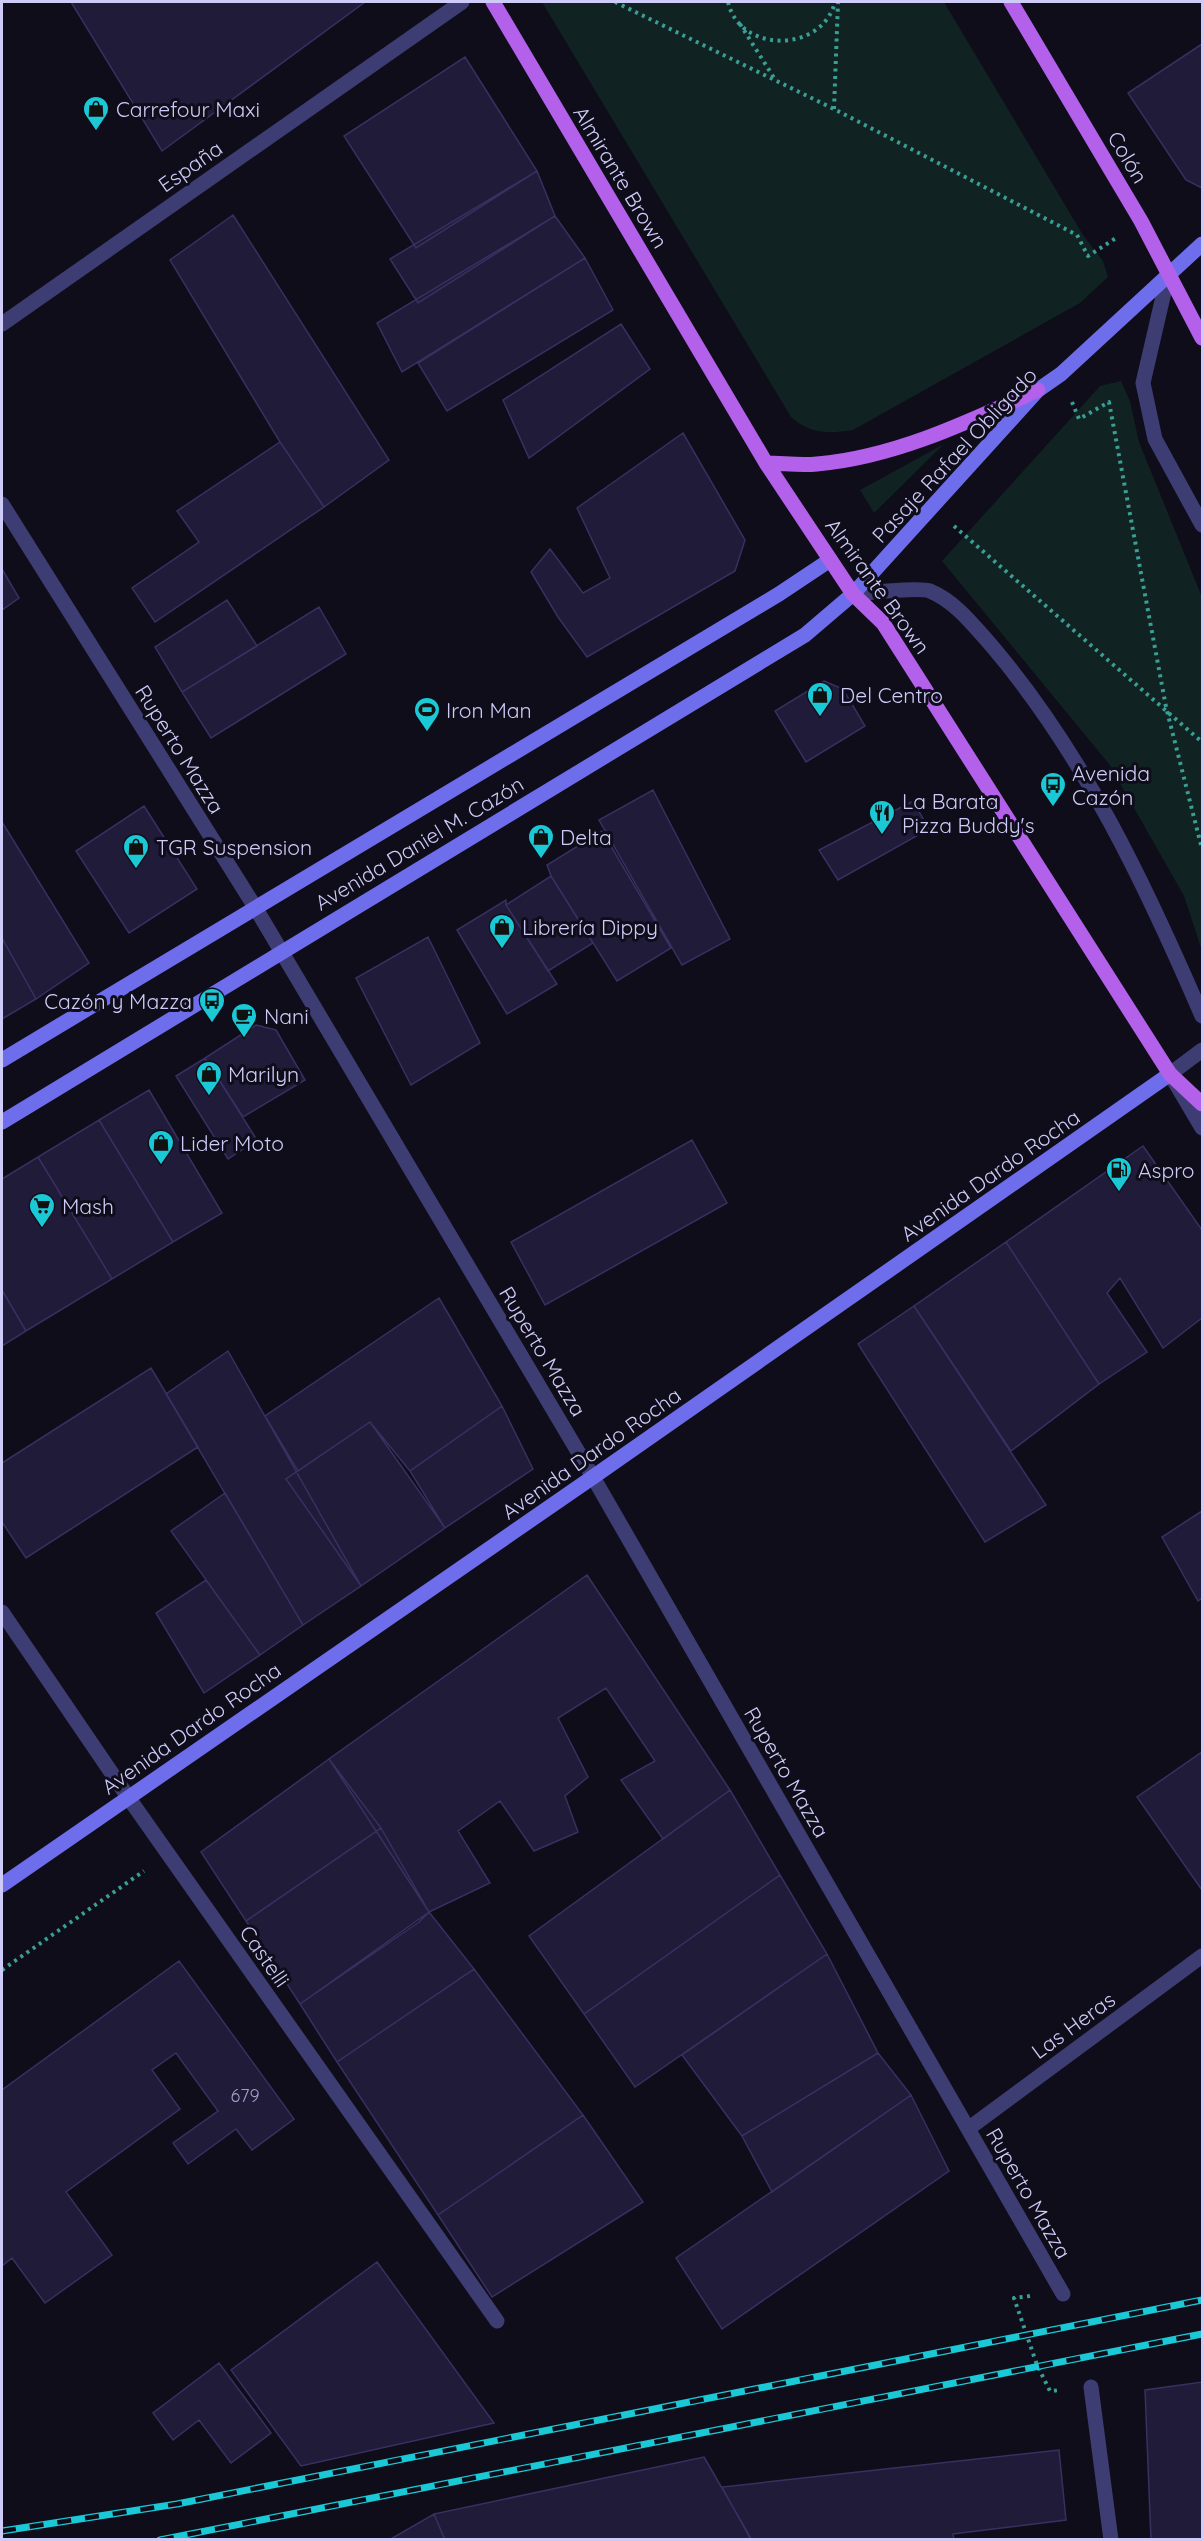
<svg xmlns="http://www.w3.org/2000/svg" width="1204" height="2541" font-family="Quicksand,sans-serif">
	<rect width="100%" height="100%" fill="#0e0d19"/>
	<path fill="#102221" d="M542,2H944L1083,235L1103,261L1108,277L1080,303L853,430C829,434 810,434 791,417Z
		M1121,381L1130,401L1139,442L1202,597V951L1184,896L1109,764L942,561L1100,386Z
		M944,444L874,513L860,490Z"/>
	<path fill="#201b38" stroke="#383061" stroke-width="1.5" d="M71,2H365L162,151Z
		M1202,44V188L1186,180L1128,93Z
		M465,57L537,171L416,248L344,136Z
		M537,171L555,216L418,303L390,259Z
		M233,215L389,460L324,507L280,442L170,260Z
		M555,216L585,258L402,372L377,323Z
		M585,258L613,310L447,411L418,363Z
		M621,324L650,369L529,458L503,400Z
		M683,433L745,540L735,571L587,657L558,617L531,572L550,549L583,593L610,578L577,508Z
		M280,442L324,507L155,622L132,588L199,542L177,511Z
		M2,569L19,598L2,610Z
		M227,600L257,646L182,692L155,647Z
		M319,607L346,654L211,738L182,692Z
		M824,681L843,689L865,726L806,762L775,711Z
		M653,790L730,939L682,965L599,820Z
		M913,801L929,829L838,880L819,850Z
		M144,806L197,889L129,933L76,851Z
		M2,822L89,963L36,999L2,938Z
		M602,831L671,948L617,981L551,876L547,865Z
		M551,876L593,943L548,971L506,905Z
		M506,900V905L557,984L507,1014L457,930Z
		M428,937L480,1043L411,1085L356,978Z
		M2,938L36,999L2,1019Z
		M256,1025L276,1030L305,1080L243,1117L205,1058Z
		M205,1058L257,1140L228,1159L176,1076Z
		M149,1090L222,1213L173,1242L99,1120Z
		M99,1120L173,1242L112,1279L38,1157Z
		M692,1140L727,1203L545,1305L511,1242Z
		M1143,1146L1202,1230V1318L1163,1348L1120,1278L1107,1293L1147,1352L1099,1384L1006,1242Z
		M38,1157L112,1279L26,1331L2,1290V1179Z
		M1006,1242L1099,1384L1011,1451L914,1306Z
		M2,1290L26,1331L2,1346Z
		M439,1298L502,1406L410,1471L370,1422L298,1471L265,1416Z
		M914,1306L1046,1505L985,1542L858,1344Z
		M228,1351L361,1586L303,1625L166,1394Z
		M151,1368L198,1447L26,1558L2,1522V1463Z
		M502,1406L533,1469L445,1528L410,1471Z
		M370,1422L445,1528L361,1586L286,1479Z
		M225,1493L303,1625L260,1655L171,1531Z
		M1202,1511V1598L1198,1601L1162,1537Z
		M587,1575L730,1790L663,1839L621,1780L655,1761L606,1688L558,1718L588,1777L565,1796L578,1832L534,1851L500,1801L458,1831L490,1883L429,1912L329,1759Z
		M206,1580L260,1655L204,1693L156,1613Z
		M1202,1752V1890L1137,1797Z
		M329,1759L381,1828L246,1921L201,1852Z
		M730,1790L780,1875L584,2014L529,1936Z
		M381,1828L429,1912L300,2004L246,1921Z
		M780,1875L827,1954L635,2087L584,2014Z
		M429,1912L474,1969L337,2062L300,2004L419,1922Z
		M827,1954L878,2053L742,2136L682,2055Z
		M179,1961L294,2119L252,2150L236,2129L188,2164L173,2143L218,2111L176,2053L152,2070L180,2109L66,2192L112,2255L45,2303L12,2258L2,2266V2090Z
		M474,1969L583,2115L438,2215L337,2062Z
		M878,2053L911,2095L772,2192L742,2136Z
		M911,2095L949,2171L722,2329L676,2258Z
		M583,2115L643,2202L492,2297L438,2215Z
		M377,2262L494,2423L301,2466L231,2370Z
		M219,2363L271,2433L231,2463L199,2420L173,2440L153,2413Z
		M1202,2382V2540H1151L1145,2390Z
		M1059,2450L1066,2520L953,2534L954,2540H751L722,2487Z
		M704,2457L752,2540H445L434,2514Z
		M434,2514L445,2540H389Z"/>
	<g fill="none" stroke-linecap="round" stroke-linejoin="round">
		<path stroke="#3a9e95" stroke-width="4" stroke-dasharray="3 4.5" stroke-linecap="butt" d="M615,2L834,109L1077,235L1088,256L1116,238
			M728,2C740,54 822,53 835,2
			M740,24L776,81
			M834,109L838,2
			M1072,402L1079,419L1109,402L1166,707L1202,849
			M954,526L1202,742
			M2,1970L144,1871
			M1030,2296L1014,2298L1037,2365L1050,2391L1061,2390"/>
		<path stroke="#3e3d73" stroke-width="15" d="M1168,275L1143,383L1155,439L1202,525
			M853,594C868,593 920,587 930,591C956,602 973,625 991,645C1084,754 1146,886 1202,1016"/>
		<path stroke="#3e3d73" stroke-width="15" d="M2,324L462,2
			M2,504L255,907L593,1477L1063,2294
			M1202,1050L1170,1074L1202,1128
			M2,1612L128,1797L497,2321
			M968,2129L1202,1956
			M1091,2387L1111,2540"/>
		<path stroke="#6e6eed" stroke-width="15" d="M2,1060L779,594L830,560
			M2,1122L805,635L853,594L1038,390L1061,374L1202,244
			M2,1885L593,1477L1170,1074"/>
		<path stroke="#b360eb" stroke-width="15" d="M493,2L766,463L853,594L883,623L1170,1074L1202,1104
			M1011,2L1141,221L1202,338
			M766,463C783,463 800,466 817,464C895,457 968,422 1038,390"/>
		<defs>
			<path id="rail" d="M2,2531L177,2504L1202,2300
				M160,2540L1202,2334"/>
		</defs>
		<use href="#rail" stroke="#1ac8d6" stroke-width="7"/>
		<use href="#rail" stroke="#0e0d19" stroke-width="4.5" stroke-dasharray="14" stroke-linecap="butt"/>
	</g>
	<defs>
		<symbol id="shop-pin" viewBox="-11 -11 22 30"><path d="M0 17L-7.5 6A9.5 9.5 0 1 1 7.5 6Z" fill="#1ac8d6" stroke="#0e0d19"/><path d="M-5-2.5h2.3a2.7 3.5 0 0 1 5.4 0H5L5.5 6h-11ZM-1.5-2.5h3a1.5 2.3 0 0 0-3 0Z" fill="#111"/></symbol>
		<symbol id="stadium-pin" viewBox="-11 -11 22 30"><path d="M0 17L-7.5 6A9.5 9.5 0 1 1 7.5 6Z" fill="#1ac8d6" stroke="#0e0d19"/><path d="M0-5a6.5 5 0 1 0 0 10a6.5 5 0 1 0 0-10ZM-3.5-1.8h7v3.6h-7Z" fill="#111"/></symbol>
		<symbol id="bus-pin" viewBox="-11 -11 22 30"><path d="M0 17L-7.5 6A9.5 9.5 0 1 1 7.5 6Z" fill="#1ac8d6" stroke="#0e0d19"/><path d="M-5-6H5V4H4V6H2V4H-2V6H-4V4H-5ZM-3.5-4V0h7V-4ZM-3.5 1.2v1.5H-2V1.2ZM2 1.2v1.5H3.5V1.2Z" fill="#111"/></symbol>
		<symbol id="restaurant-pin" viewBox="-11 -11 22 30"><path d="M0 17L-7.5 6A9.5 9.5 0 1 1 7.5 6Z" fill="#1ac8d6" stroke="#0e0d19"/><path d="M-5-6h1v4h1v-4h1v4h1v-4h1v5L-1.5 .5V6h-2V.5L-5-1ZM5-6V6H3V1.5H1.5Q1.5-4 5-6Z" fill="#111"/></symbol>
		<symbol id="cafe-pin" viewBox="-11 -11 22 30"><path d="M0 17L-7.5 6A9.5 9.5 0 1 1 7.5 6Z" fill="#1ac8d6" stroke="#0e0d19"/><path d="M-5.5-4.5H6V0H3Q3 3.5 0 3.5H-2.5Q-5.5 3.5-5.5 0ZM3-3.2v2h1.7v-2ZM-6 4.5H4V6H-6Z" fill="#111"/></symbol>
		<symbol id="fuel-pin" viewBox="-11 -11 22 30"><path d="M0 17L-7.5 6A9.5 9.5 0 1 1 7.5 6Z" fill="#1ac8d6" stroke="#0e0d19"/><path d="M-5.5-6h7V0h2V4h1.3V-2.5L3-4.5l.8-.8L6-3V5H2.5V1h-1V6h-7ZM-4.2-4.7v3.2H.2V-4.7Z" fill="#111"/></symbol>
		<symbol id="supermarket-pin" viewBox="-11 -11 22 30"><path d="M0 17L-7.5 6A9.5 9.5 0 1 1 7.5 6Z" fill="#1ac8d6" stroke="#0e0d19"/><path d="M-6-5.5h2.5l.6 2H6L4.5 2H-2.5L-4.4-4H-6ZM-1.5 3.2a1.3 1.3 0 1 0 .1 0ZM3 3.2a1.3 1.3 0 1 0 .1 0Z" fill="#111"/></symbol>
	</defs>
	<g fill-rule="evenodd">
		<use href="#shop-pin" x="81" y="94" width="30" height="40"/>
		<use href="#shop-pin" x="805" y="680" width="30" height="40"/>
		<use href="#stadium-pin" x="412" y="695" width="30" height="40"/>
		<use href="#bus-pin" x="1038" y="770" width="30" height="40"/>
		<use href="#restaurant-pin" x="867" y="798" width="30" height="40"/>
		<use href="#shop-pin" x="526" y="822" width="30" height="40"/>
		<use href="#shop-pin" x="121" y="832" width="30" height="40"/>
		<use href="#shop-pin" x="487" y="912" width="30" height="40"/>
		<use href="#bus-pin" x="197" y="986" width="30" height="40"/>
		<use href="#cafe-pin" x="229" y="1001" width="30" height="40"/>
		<use href="#shop-pin" x="194" y="1059" width="30" height="40"/>
		<use href="#shop-pin" x="146" y="1128" width="30" height="40"/>
		<use href="#fuel-pin" x="1104" y="1155" width="30" height="40"/>
		<use href="#supermarket-pin" x="27" y="1191" width="30" height="40"/>
	</g>
	<g text-anchor="middle" dominant-baseline="central" stroke-width="6" stroke-linejoin="round" paint-order="stroke">
		<g font-size="18" fill="#a39fc9">
			<text x="245" y="2095">679</text>
		</g>
		<g font-size="21" fill="#cfcbf9" stroke="#0e0d19" text-anchor="start">
			<text x="116" y="109">Carrefour Maxi</text>
			<text x="840" y="695">Del Centro</text>
			<text x="446" y="710">Iron Man</text>
			<text x="1072" y="773">Avenida<tspan x="1072" dy="24">Cazón</tspan></text>
			<text x="902" y="801">La Barata<tspan x="902" dy="24">Pizza Buddy's</tspan></text>
			<text x="560" y="837">Delta</text>
			<text x="156" y="847">TGR Suspension</text>
			<text x="522" y="927">Librería Dippy</text>
			<text x="192" y="1001" text-anchor="end">Cazón y Mazza</text>
			<text x="264" y="1016">Nani</text>
			<text x="228" y="1074">Marilyn</text>
			<text x="180" y="1143">Lider Moto</text>
			<text x="1138" y="1170">Aspro</text>
			<text x="62" y="1206">Mash</text>
		</g>
		<g font-size="21" fill="#cfcbf9" stroke="#0e0d19">
			<text transform="translate(1128 157) rotate(59)">Colón</text>
			<text transform="translate(190 166) rotate(-35)">España</text>
			<text transform="translate(621 177) rotate(59)">Almirante Brown</text>
			<text transform="translate(954 455) rotate(-47)">Pasaje Rafael Obligado</text>
			<text transform="translate(878 586) rotate(54)">Almirante Brown</text>
			<text transform="translate(180 749) rotate(58)">Ruperto Mazza</text>
			<text transform="translate(419 843) rotate(-31)">Avenida Daniel M. Cazón</text>
			<text transform="translate(990 1175) rotate(-35)">Avenida Dardo Rocha</text>
			<text transform="translate(543 1351) rotate(59)">Ruperto Mazza</text>
			<text transform="translate(591 1453) rotate(-35)">Avenida Dardo Rocha</text>
			<text transform="translate(191 1728) rotate(-35)">Avenida Dardo Rocha</text>
			<text transform="translate(787 1772) rotate(60)">Ruperto Mazza</text>
			<text transform="translate(265 1956) rotate(55)">Castelli</text>
			<text transform="translate(1073 2025) rotate(-36)">Las Heras</text>
			<text transform="translate(1029 2193) rotate(60)">Ruperto Mazza</text>
		</g>
	</g>
	<rect width="1204" height="2541" fill="none" stroke="#cfcbf9" stroke-width="6"/>
</svg>
